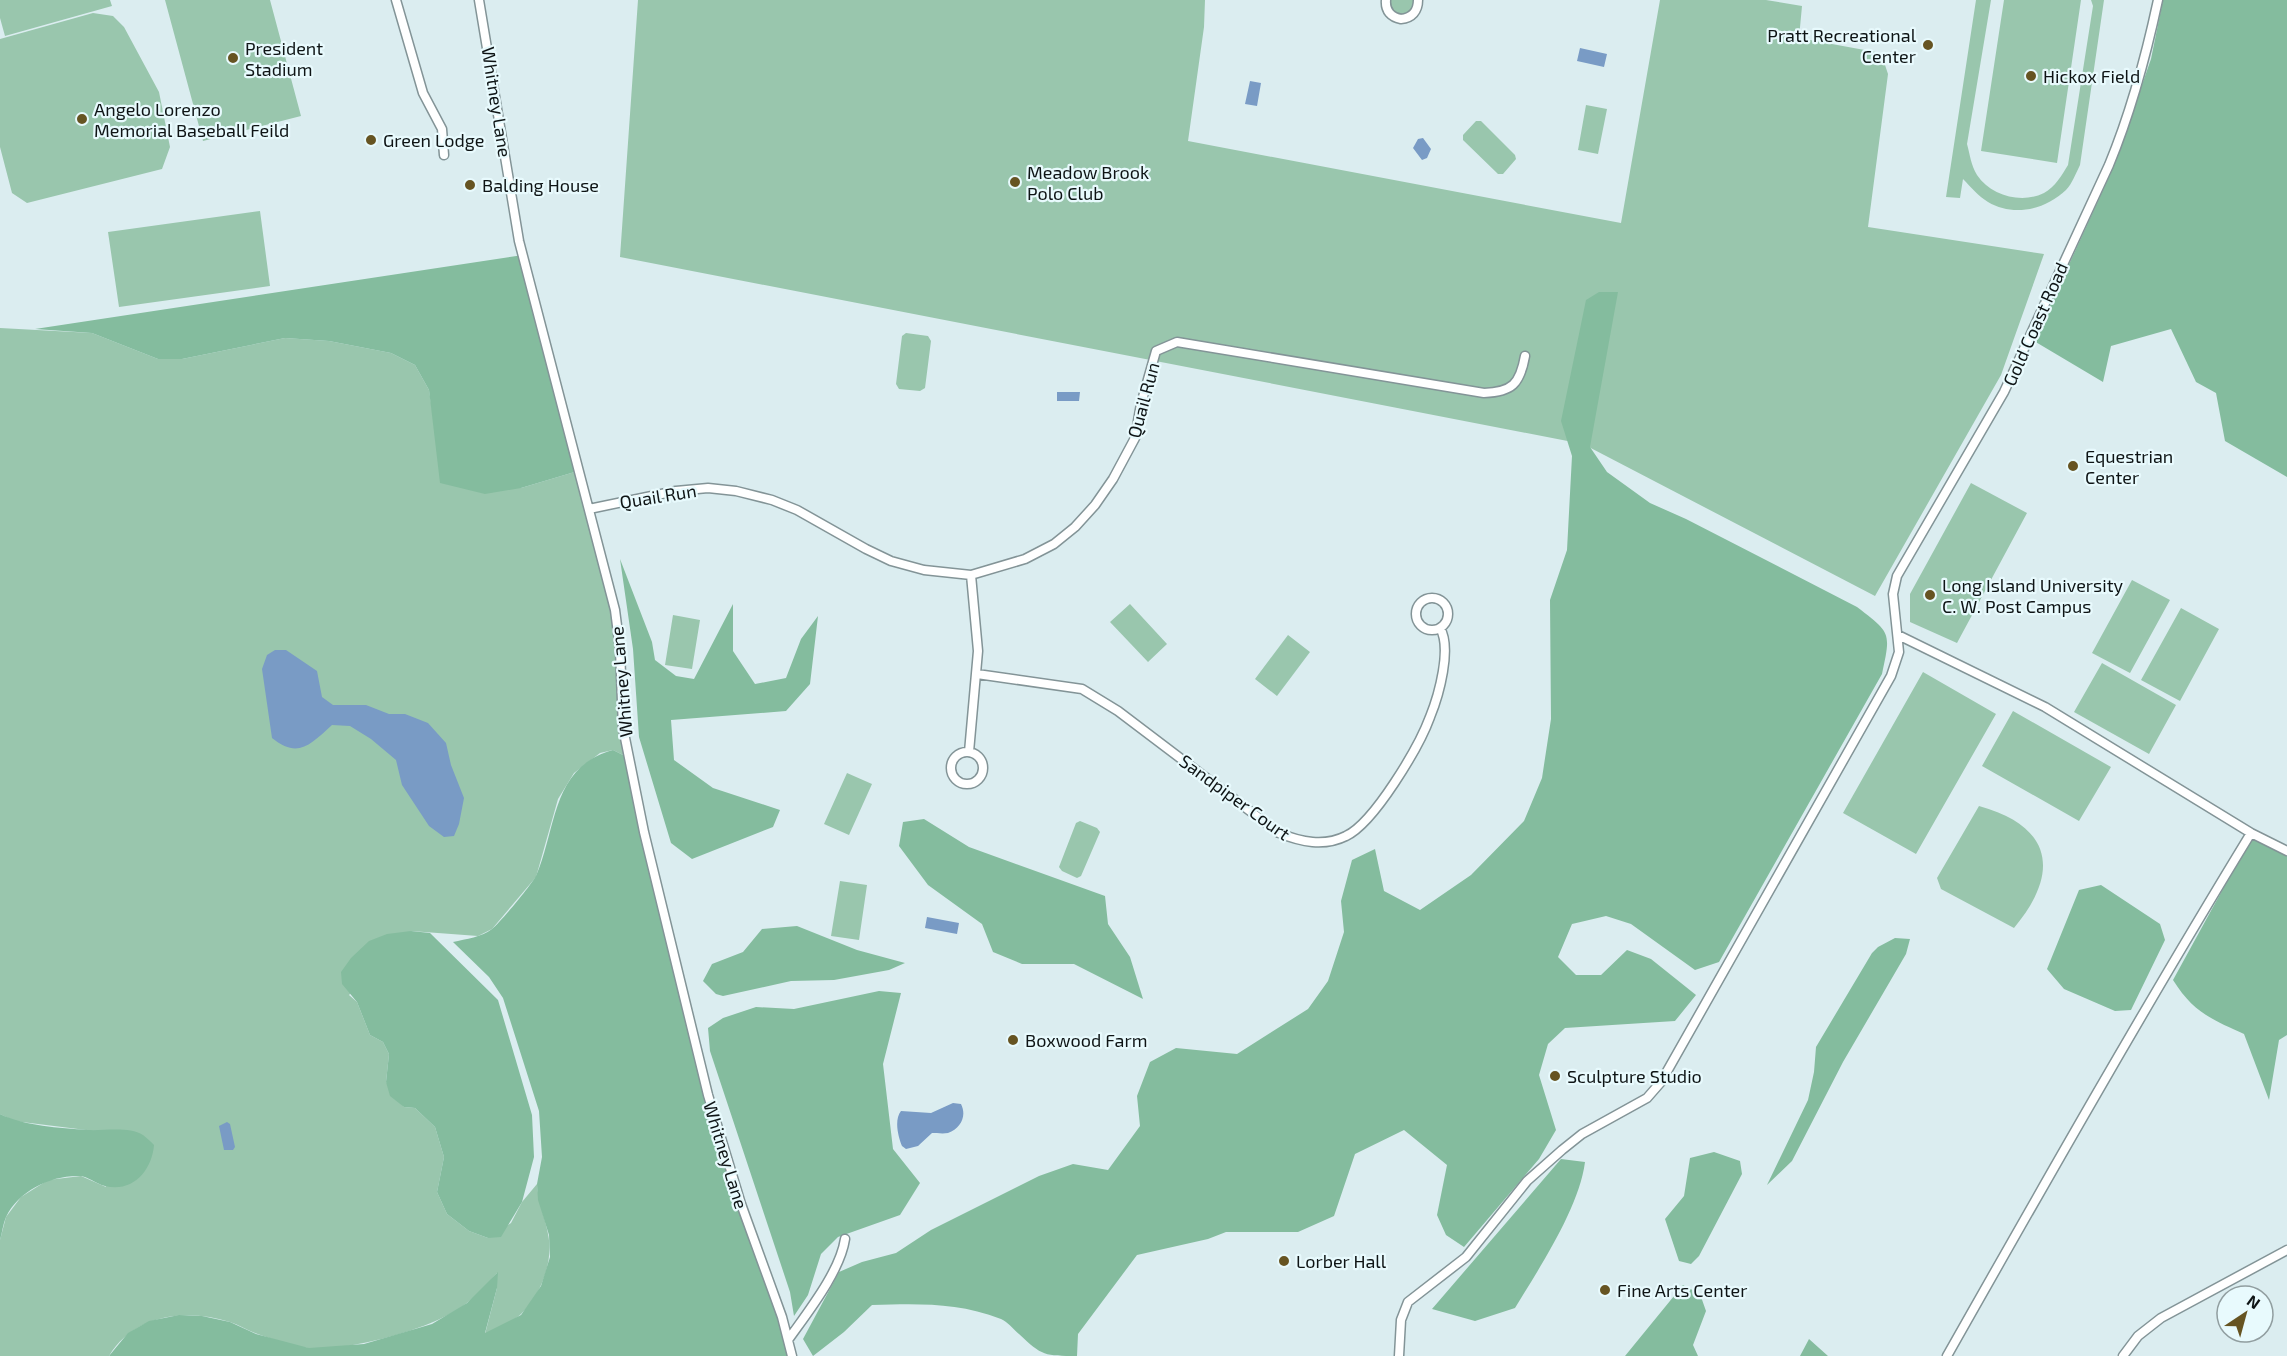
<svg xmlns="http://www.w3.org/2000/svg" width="2287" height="1356" font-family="'Exo 2',sans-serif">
	<rect width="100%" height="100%" fill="#dbedf0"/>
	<path fill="#99c6ad" d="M0,0H110L112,6L5,36L0,18Z
		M165,0H270L301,116L203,141Z
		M638,0H1205L1204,27L1188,141L1621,223L1660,0H1766L1802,6L1799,38L1881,53L1888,74L1868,227L2044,254L2001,375L1875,596L1583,444L620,257Z
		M1388,0H1416V5L1407,16L1393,14Z
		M1976,0H1991L1967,144C1970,155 1971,165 1977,175C1991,196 2022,204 2044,193C2055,187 2062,175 2068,165L2093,6L2091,0H2104L2080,165C2076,173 2072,184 2066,190C2045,210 2013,217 1988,202C1978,196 1971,187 1963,179L1960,198L1946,197Z
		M2004,0H2081L2057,163L1981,151Z
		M93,13L113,16L124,27L159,92L170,147L162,169L27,203L12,193L0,147V39Z
		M1586,105L1607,109L1598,154L1578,150Z
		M1476,121H1481L1515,155L1516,159L1503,174H1498L1463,140V135Z
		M260,211L270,286L119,307L108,232Z
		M0,328L92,333L158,359H182L285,338L329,341L391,353L415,365L429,390L434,422L521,488L578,471L615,610L627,757L613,750L600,753L574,773L558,799L536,877L492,929L478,936L411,931L349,995L357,1002L370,1035L383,1042L389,1054L386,1082L404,1107L415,1108L435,1127L444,1157L437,1192L447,1214L469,1231L488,1238L511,1223L522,1202L537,1184C538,1202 545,1217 548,1234C554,1261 541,1295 521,1314C512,1323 496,1328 485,1334L497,1288V1273C488,1283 479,1294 468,1302C438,1328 348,1352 308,1348C292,1346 271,1339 255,1333C247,1330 239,1325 230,1322C187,1308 134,1314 109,1356H0V1240L6,1217L21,1197L48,1180L81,1176L106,1187L86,1130L14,1121L0,1114Z
		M906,333L928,336L931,341L925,388L920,391L899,389L896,384L902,336Z
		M1971,483L2027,513L1957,643L1910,622V594Z
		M2132,580L2170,600L2130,673L2092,653Z
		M1130,604L1167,644L1148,662L1110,622Z
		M2181,608L2219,629L2180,701L2141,680Z
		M673,615L700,620L692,669L665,665Z
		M1288,635L1310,652L1277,696L1255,679Z
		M2102,663L2176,705L2149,754L2074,712Z
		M1923,672L1996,714L1916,854L1843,813Z
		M2013,711L2111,767L2079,821L1982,766Z
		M847,773L872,784L849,835L824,824Z
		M1979,806C2052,826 2061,872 2014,928L1941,889L1937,878Z
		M1080,821L1097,828L1100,832L1081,876L1077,878L1062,871L1059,867L1076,823Z
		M840,881L867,885L859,940L831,936Z"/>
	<path fill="#84bc9e" d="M2163,0H2287V477L2225,441L2216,393L2196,382L2171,329L2111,346L2103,382L2034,341L2113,168L2151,59Z
		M523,255L578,471L521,488L485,494L440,483L429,390L415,365L391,353L329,341L285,338L182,359H158L92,333L35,329Z
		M1599,292H1618L1590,447L1607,472L1650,503L1686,519L1857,607C1891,633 1891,632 1882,674L1719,962L1695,970L1631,924L1606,916L1572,924L1558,957L1576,975H1601L1627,950L1651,959L1696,995L1675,1021L1565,1028L1548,1044L1539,1075L1556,1130L1539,1159L1464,1247L1446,1235L1437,1215L1447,1165L1404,1130L1355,1154L1334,1216L1298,1232H1226L1208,1239L1137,1255L1078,1334L1077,1356C1045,1356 1042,1356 1019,1334C1013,1329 1008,1322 1001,1319C956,1302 918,1304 872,1305L844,1332L813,1356L803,1339L839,1272L862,1262L896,1253L931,1230L1039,1176L1073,1164L1108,1170L1140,1126L1137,1096L1150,1062L1176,1048L1237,1054L1308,1009L1328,981L1344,932L1341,901L1352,860L1375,849L1384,891L1420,910L1471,875L1524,821L1542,778L1551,719L1550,600L1567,550L1572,456L1561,421L1586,300Z
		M620,559L652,642L655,660L676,676L694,679L733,604V651L755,684L786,678L801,639L818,616L810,684L786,711L671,720L674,760L713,788L780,810L773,827L692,859L671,843L639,737L633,649Z
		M613,750L627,757L678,969L741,1204L790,1356H109L128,1333L149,1321L179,1315L202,1316L230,1322L256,1334L309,1348L364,1344L432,1324L467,1303L498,1272L497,1288L485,1333L521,1315L541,1286L550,1257L549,1235L538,1200L537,1184L542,1157L539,1111L503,998L489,977L453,942C466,939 482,937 492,929C500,923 532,884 536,876C557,828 551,767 613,750Z
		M924,819L969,847L1105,896L1108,924L1130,957L1143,999L1074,964H1022L993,952L982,924L928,885L899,846L903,822Z
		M2252,836L2287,853V1035L2279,1040L2269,1100L2244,1034C2211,1019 2193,1012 2173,980Z
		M2101,885L2160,924L2165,940L2131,1010L2115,1011L2064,989L2047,969L2079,890Z
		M797,926L857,950L905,963L889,970L834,980L791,981L723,996L716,994L703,981L712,964L743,952L762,929Z
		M411,931L430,933L498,1000L532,1115L534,1157L522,1202L501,1237L488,1238L469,1231L447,1214L437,1192L444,1157L435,1127L415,1108L404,1107L390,1096L386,1082L389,1054L383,1042L370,1035L357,1002L342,984L341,972L351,958L369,941L387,934Z
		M1895,938L1910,939L1906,954L1843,1062L1792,1161L1767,1185L1808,1100L1814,1072L1816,1047L1872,953L1878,947Z
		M879,991L901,993L883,1064L893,1149L920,1183L900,1215L838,1237L821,1254L808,1295L794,1316L790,1292L710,1051L708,1028L723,1018L756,1007L794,1009Z
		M0,1114C25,1126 59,1128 88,1130C104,1131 129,1126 143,1135C147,1138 151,1142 154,1145C152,1171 132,1193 105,1186C96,1184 88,1176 79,1176C52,1175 18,1191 6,1217C3,1224 2,1233 0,1240Z
		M1714,1152L1740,1161L1742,1174L1699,1256L1691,1264L1679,1261L1665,1219L1684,1196L1690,1158Z
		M1561,1159L1585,1162C1579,1208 1540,1267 1515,1308L1475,1321L1432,1309Z
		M1683,1285L1700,1294L1706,1311L1693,1345L1698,1356H1625Z
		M1809,1339L1828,1356H1800Z"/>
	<path fill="#799bc5" d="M1580,48L1607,54L1604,67L1577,61Z
		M1250,81L1261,83L1257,106L1245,104Z
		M1423,138L1431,149L1427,158L1422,160L1413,148L1418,139Z
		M1057,392H1080L1079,401H1057Z
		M275,650H286L317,671L322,697L333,705H366L389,714H405L428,723L446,743L451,765L464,798L459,824L454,836L444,837L429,826L402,785L396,760L371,739L350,726L332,725C310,745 298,759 272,738L262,669L267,655Z
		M927,917L959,923L957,934L925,928Z
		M953,1103L961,1104C967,1116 961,1128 948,1133C943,1134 936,1133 932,1133L918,1146L906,1149L902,1146C898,1136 894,1120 901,1111L931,1113Z
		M227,1122L230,1124L235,1147L233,1150H224L219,1126Z"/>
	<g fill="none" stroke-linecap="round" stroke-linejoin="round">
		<defs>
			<path id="minor" d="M396,0L423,93L442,129L444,155
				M479,0L519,241L615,610L620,649L623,728L644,832L708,1095L741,1204L782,1317L792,1356
				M1386,0C1385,11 1391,17 1401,19C1412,18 1418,11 1418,0
				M589,509L676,491L708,488L736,491L772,500L797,510L866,549L891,561L924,570L971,575L1025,559L1054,544L1075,527L1095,505L1113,479L1135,438L1141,404L1156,351L1177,342L1484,393C1512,392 1520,384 1525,356
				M1416 614a16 16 0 1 1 32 0a16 16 0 1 1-32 0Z
				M1898,635L2045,707L2251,833L2287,851
				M977,674L1082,689L1118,711L1279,833C1301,842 1324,847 1346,836C1374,823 1419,747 1430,717C1439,695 1452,648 1440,628
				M969,752L978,651L971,575
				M951 768a16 16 0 1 1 32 0a16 16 0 1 1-32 0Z
				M788,1340C807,1313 840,1272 845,1239
				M1399,1356L1401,1320L1408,1302L1466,1257L1527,1181L1562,1150L1582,1134L1647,1098L1661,1082L1891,676L1899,652L1893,594L1897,576L2004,392L2109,165C2131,112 2146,56 2158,0
				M1947,1356C2046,1181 2146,1005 2251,833
				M2123,1356L2138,1336L2161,1318L2287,1250"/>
		</defs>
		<use href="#minor" stroke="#839497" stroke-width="11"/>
		<use href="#minor" stroke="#fff" stroke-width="8"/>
	</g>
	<g fill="#665422" stroke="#e8fafd" stroke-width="2">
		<circle cx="1928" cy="45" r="6"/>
		<circle cx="233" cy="58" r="6"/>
		<circle cx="2031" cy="76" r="6"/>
		<circle cx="82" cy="119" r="6"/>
		<circle cx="371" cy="140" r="6"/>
		<circle cx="1015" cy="182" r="6"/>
		<circle cx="470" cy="185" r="6"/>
		<circle cx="2073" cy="466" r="6"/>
		<circle cx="1930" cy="595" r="6"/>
		<circle cx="1013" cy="1040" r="6"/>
		<circle cx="1555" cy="1076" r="6"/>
		<circle cx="1284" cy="1261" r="6"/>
		<circle cx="1605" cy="1290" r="6"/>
	</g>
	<g text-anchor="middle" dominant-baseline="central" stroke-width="4.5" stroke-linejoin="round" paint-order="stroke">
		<g font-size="18" fill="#0e1415" stroke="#e8fafd" text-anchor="start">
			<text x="1916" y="35" text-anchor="end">Pratt Recreational<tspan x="1916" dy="21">Center</tspan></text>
			<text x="245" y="48">President<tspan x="245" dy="21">Stadium</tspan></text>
			<text x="2043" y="76">Hickox Field</text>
			<text x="94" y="109">Angelo Lorenzo<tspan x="94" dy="21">Memorial Baseball Feild</tspan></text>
			<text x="383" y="140">Green Lodge</text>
			<text x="1027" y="172">Meadow Brook<tspan x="1027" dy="21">Polo Club</tspan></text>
			<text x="482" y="185">Balding House</text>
			<text x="2085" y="456">Equestrian<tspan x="2085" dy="21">Center</tspan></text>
			<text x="1942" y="585">Long Island University<tspan x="1942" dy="21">C. W. Post Campus</tspan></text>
			<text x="1025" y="1040">Boxwood Farm</text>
			<text x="1567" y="1076">Sculpture Studio</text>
			<text x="1296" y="1261">Lorber Hall</text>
			<text x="1617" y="1290">Fine Arts Center</text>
		</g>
		<g font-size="18" fill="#0e1415" stroke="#e8fafd">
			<text transform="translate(497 102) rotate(81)">Whitney Lane</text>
			<text transform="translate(2035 324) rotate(-66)">Gold Coast Road</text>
			<text transform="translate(1143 400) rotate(-75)">Quail Run</text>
			<text transform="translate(658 496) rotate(-9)">Quail Run</text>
			<text transform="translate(621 682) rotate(-95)">Whitney Lane</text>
			<text transform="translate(1235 797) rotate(36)">Sandpiper Court</text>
			<text transform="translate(726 1155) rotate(73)">Whitney Lane</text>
		</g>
	</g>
	<g transform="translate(2245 1314) rotate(36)"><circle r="28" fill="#e8fafd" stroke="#919ea0" stroke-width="1.5"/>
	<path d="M0-4.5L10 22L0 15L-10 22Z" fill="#665422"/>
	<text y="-9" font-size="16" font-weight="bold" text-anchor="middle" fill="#0e1415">N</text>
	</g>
</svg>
